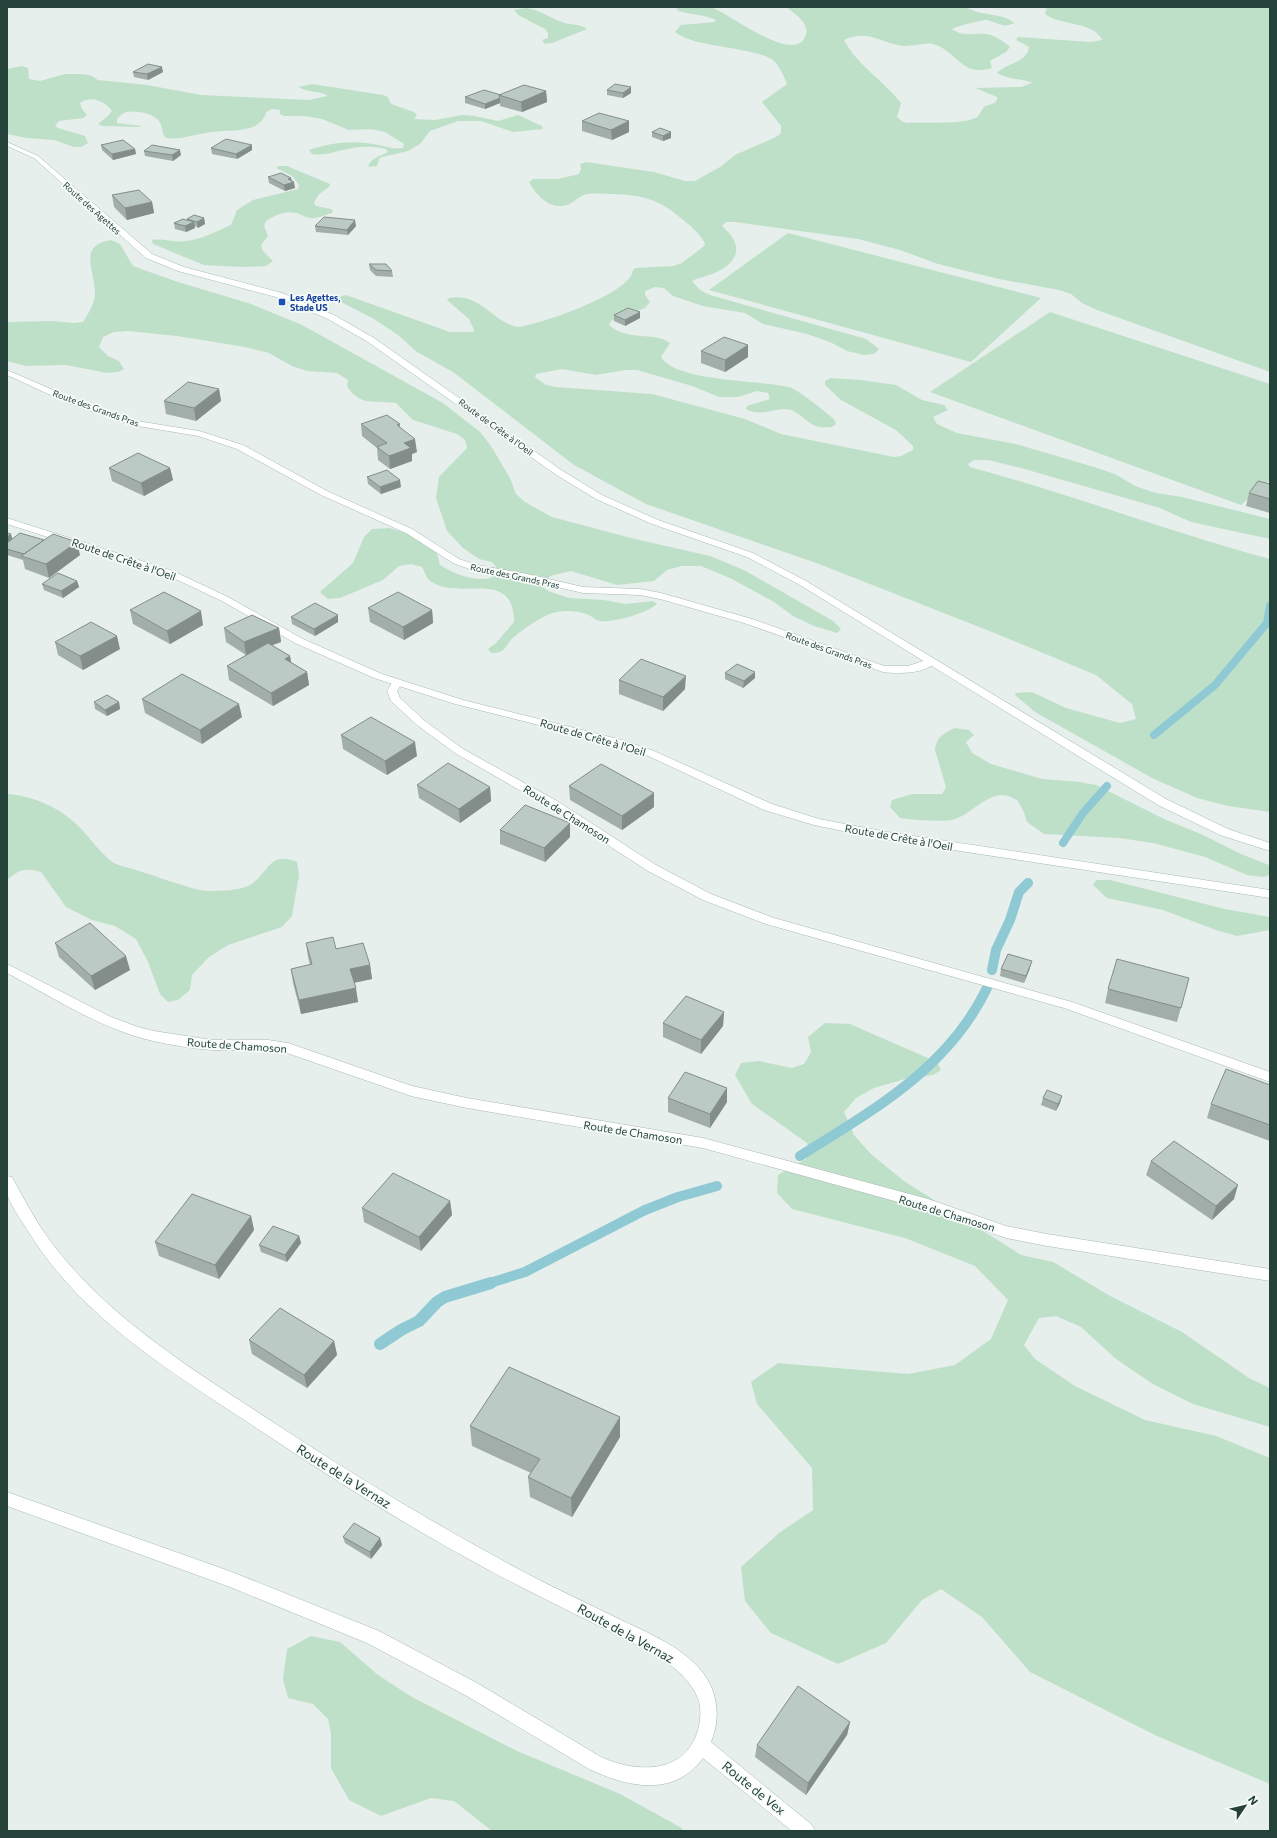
<svg xmlns="http://www.w3.org/2000/svg" width="1277" height="1838" font-family="Commissioner,sans-serif">
	<rect width="100%" height="100%" fill="#e6efeb"/>
	<path fill="#bfe0c8" d="M676,7C687,7 703,4 713,8C729,14 790,61 804,39C813,24 795,15 787,7H966C982,17 1002,12 1014,23C1003,29 997,22 987,20C984,19 954,27 952,29C963,37 972,33 985,34C995,35 1003,41 1010,47L1006,52L990,61L992,68C962,77 959,54 936,45C926,41 914,47 903,46C880,43 868,29 844,40C857,65 884,81 901,103L897,117L903,122L908,123C924,122 964,125 977,117C980,115 981,110 984,107C988,104 994,105 997,100V97L975,88L1021,87L1032,83L1031,82C1017,78 1010,80 997,73C1006,63 1027,63 1029,47L1016,40L1018,37L1091,42L1102,40C1094,21 1060,26 1045,14L1047,7H1270V372L1097,310L1082,303L1071,294L1059,290L999,279L938,264L900,250L858,239L735,222H726L722,226C745,246 739,263 712,274C705,277 699,277 692,281L700,290L710,295L866,339L879,349L874,354L864,355L847,351L830,342L807,334L763,324L745,313L703,306L673,296L664,288L655,287L645,291V295L650,302L645,308L611,321L609,325C628,342 654,331 670,343L661,357C676,382 760,380 789,387C799,390 825,412 834,419L836,424L832,427C828,427 823,428 819,427C806,424 798,409 786,409C771,409 760,417 746,409L747,406L770,399L768,393L757,391L738,397H719L692,386L637,370H626L596,375L562,369L536,374L535,377L546,385L556,387L652,394L745,419L781,434L894,457L901,456L913,450V446L896,430L841,400L825,385V381L831,378L861,380L896,385L922,400L944,405L948,410L933,417L937,424L957,433L1016,444L1094,467L1115,474L1135,486L1156,493L1182,497L1270,519V539L1191,522L1160,508L1021,468L988,460H974L968,464L970,467C1071,494 1169,532 1270,559V812L1228,806L1197,798L1152,778L1035,712L1015,695L1016,693L1032,692L1066,708L1120,723L1136,719L1132,704L1096,675L997,634L819,564L646,504L574,465L453,372L417,352L398,335L374,319L343,303L336,298L346,295L450,332H473L474,330L469,319L447,300L449,298C480,292 492,322 518,327C540,324 631,294 633,270L636,268L673,266L682,263L704,246L705,243C699,233 691,226 682,219C659,199 642,195 612,194C604,194 596,193 588,194C575,196 574,207 558,206C545,205 534,192 529,182L533,179H558L579,174L581,169L580,164L586,162L654,172L685,181H695L720,167L735,155L776,137L781,133V126L762,102L787,84C784,76 779,65 773,60C763,51 710,46 694,41C687,38 681,37 675,32L681,25L715,22L716,20C703,14 692,15 678,11Z
		M526,8C541,10 551,19 565,23C572,25 581,24 587,29L552,43L545,44L542,40L548,38V33L545,29L518,15L514,10Z
		M22,66L28,68L29,79L40,81L65,74H79L90,75L98,80L147,85L201,95L309,100L327,96V95C318,91 306,92 298,87L312,84L383,95L388,97L391,104L414,112L417,115L414,119L435,120L462,115L474,116L498,121L518,115L542,126L543,129L513,132L481,121H458L430,131L420,144L408,151L382,157L379,159L377,166L368,167C371,157 380,157 388,152L386,149C373,146 361,146 348,149C335,151 326,156 312,154L309,150C329,143 351,140 373,144C382,145 393,150 403,148L404,144L385,132L371,129L349,130L322,119L304,116H284L280,114V110L272,109L266,112C266,117 260,123 255,126C242,132 226,130 212,132C196,134 181,140 166,138C161,133 163,126 159,121C153,113 134,109 124,113C121,114 119,117 117,119V123L142,126L138,127L102,126L98,124L108,116L112,111C105,101 91,95 80,103L82,109L87,115L83,118L59,121L55,126L58,128L85,136L88,143L81,147H74L54,140L27,138L7,134V69Z
		M279,166H287L330,184V186L318,195L314,203L316,206L331,209L333,211L332,213C326,214 320,218 314,218C307,219 302,214 296,213C285,210 274,216 266,221L264,226L268,236L261,245L263,251L273,261L266,266L243,267L204,265L153,244L152,240C164,238 175,243 187,241C202,239 217,231 231,225L237,210L253,200L298,189L299,185L292,176L276,168Z
		M788,233L1041,298L971,362L709,290Z
		M111,240L120,244L133,266L175,281L251,304L302,325L443,403L480,432L491,446L510,478L516,494L525,502L552,517L631,538L710,556L744,570L833,621L841,629L837,633L814,626L793,616L774,602L732,579L701,566H682L667,570L654,581L617,585L571,571L550,576L543,587L548,591L569,598L604,600L625,604L653,601L657,604C647,613 613,623 600,621C595,620 591,615 586,614C575,610 558,610 547,615C536,621 523,629 514,637C504,645 508,653 491,653L488,649L496,643L514,622C514,566 457,603 429,580C426,577 424,570 422,567L411,564L399,566L383,580L340,598L328,599L320,592L353,563L364,537L372,529L389,528L427,539L435,546L440,565C454,574 474,582 491,578L497,568L492,562L479,559L463,548L447,531L436,498L439,477L467,448L465,440L457,434L413,420L396,403C374,400 360,407 347,386L348,380L337,373L307,371L292,366L269,353L245,347L177,336L127,331L114,332L103,337L99,347L108,356L119,361L124,369L118,372L107,373L66,365L26,366L7,361V322L51,321L74,323L83,322C88,314 95,303 95,293C95,271 77,245 111,240Z
		M1050,312L1270,384V480L1241,505L930,392Z
		M955,728L969,730L974,735L966,742L972,753L991,764L1042,779L1080,782L1096,785L1164,819L1203,835L1241,854L1269,865L1270,875L1264,877L1247,875L1205,857L1153,843L1119,838L1044,834L1027,822L1023,810L1017,800C1013,798 1007,795 1002,795C983,796 971,815 952,820C939,822 913,820 900,818L890,807L892,800L912,794H942L946,787L935,750C937,736 943,734 955,728Z
		M7,794C36,796 65,810 84,832C93,842 100,852 111,861C117,866 128,867 136,870C157,876 178,885 200,890C211,892 240,891 250,885C269,873 269,850 297,862L299,875L292,916L282,927L228,945L209,957L192,975L190,990L178,1000L168,1002L160,994L148,962L136,939L115,926L92,920L66,907L41,872C25,868 20,869 7,880Z
		M1096,880H1110L1225,909L1270,917V930L1237,936L1216,930L1163,910L1107,898L1093,885Z
		M825,1023L850,1024L937,1062L941,1070L933,1075L905,1079L874,1088L856,1098L844,1112L854,1135L871,1154L904,1181L1021,1255L1053,1262L1112,1297L1182,1332L1249,1378L1270,1388V1427L1193,1404L1153,1384L1116,1359L1081,1327L1056,1316L1039,1318L1024,1345L1035,1359L1075,1386L1145,1420L1216,1436L1270,1458V1784L1157,1736L1030,1672L982,1617L941,1589L922,1600L886,1643L838,1664L771,1633L745,1601L741,1567L779,1533L813,1510L812,1468L757,1404L751,1382L778,1363L908,1374L955,1365L991,1339L1008,1300L975,1266L905,1238L792,1209L777,1193L778,1175L806,1159L810,1152L807,1143L752,1104L735,1075L741,1063L759,1061L792,1068L804,1064L811,1052L808,1037Z
		M311,1636L340,1642L378,1675L412,1697L517,1751L620,1794L680,1827L684,1831H492L454,1801L431,1798L381,1816L349,1800L331,1768V1734L328,1719L313,1704L288,1698L283,1679L287,1649Z"/>
	<g fill="none" stroke-linecap="round" stroke-linejoin="round">
		<path stroke="#8ec9d4" stroke-width="8" d="M1154,735L1215,685L1267,623L1270,606
			M1063,843L1083,813L1107,786"/>
		<path stroke="#8ec9d4" stroke-width="10" d="M992,970L996,950L1010,920L1019,892L1028,883
			M800,1156C873,1110 948,1069 987,988
			M487,1284L525,1272L645,1210L678,1197L717,1186"/>
		<path stroke="#8ec9d4" stroke-width="12" d="M380,1344L401,1330L419,1321L437,1302L445,1297L491,1283"/>
		<defs>
			<path id="street" d="M7,370L74,399L137,421L199,431L243,445L327,491L412,529L459,559L477,565L527,574L583,587L640,589L661,593L752,619L884,666H908L932,658L937,661C926,674 899,674 883,672L744,623L660,599L640,595L583,593L527,580L472,570L453,563L406,533L321,495L237,449L198,436L132,425L68,403L7,375Z
				M397,680L402,683L397,691L400,698L425,721L463,749L557,801L656,865L711,894L774,918L1072,1002L1270,1072V1082L1064,1008L766,924L703,900L648,871L549,807L455,753L417,725L391,701L387,691L393,681Z
				M7,964L111,1017L138,1027L154,1031L212,1040H268L288,1043L412,1086L467,1098L703,1138L928,1199L1006,1226L1047,1234L1270,1269V1281L1047,1246L1006,1238L927,1210L703,1148L467,1108L411,1096L287,1053C262,1049 238,1051 214,1050C194,1049 172,1045 153,1041C101,1029 54,998 7,973Z"/>
			<path id="secondary" d="M7,142L38,156L152,254L184,267L282,293L334,315L374,338L561,470L602,495L658,520L753,553L806,581L1166,799L1228,829L1270,843V851L1220,835L1158,805L800,585L747,557L652,524L596,499L555,474L368,342L328,319L276,297L178,271L146,258L34,158L7,146Z
				M7,518L173,571L228,597L303,639L382,674L463,700L622,740L654,751L772,804L819,819L887,832L1270,890V898L887,840L814,825L764,810L646,755L614,744L455,704L374,678L295,643L222,601L167,575L7,524Z
				M7,1176L12,1177C24,1199 36,1222 51,1242C110,1320 195,1371 276,1424C356,1477 438,1526 522,1571C554,1588 587,1603 619,1619C644,1631 671,1642 692,1661C716,1682 723,1713 711,1742L812,1825L815,1831H792L703,1758C674,1798 627,1787 589,1769L465,1695L367,1643L230,1587L7,1506V1492L232,1572L379,1631L477,1683L601,1757C636,1773 685,1775 698,1730C701,1718 702,1705 696,1694C685,1672 662,1658 641,1647C590,1621 537,1596 485,1568C409,1527 336,1481 264,1433C178,1376 83,1321 28,1231C22,1221 8,1202 7,1192C6,1187 7,1181 7,1176Z"/>
		</defs>
		<use href="#street" stroke="#a8b8b2" stroke-width="1"/>
		<use href="#secondary" stroke="#a4bbb3" stroke-width="1"/>
		<use href="#street" fill="#fff" fill-rule="evenodd"/>
		<use href="#secondary" fill="#fff" fill-rule="evenodd"/>
	</g>
	<path fill="#a1aea9" d="M133,72H163L148,80L134,77Z
		M607,90L631,93L623,98L607,95Z
		M546,91L547,102L522,112L500,106V103L485,109L465,103V97Z
		M582,121H629V132L612,140L582,131Z
		M652,132H671V138L663,141L652,137Z
		M101,145L135,149L136,154L113,160L102,150Z
		M252,145V150L237,159L212,154L211,148Z
		M144,151L181,155L173,161L145,156Z
		M268,177L291,178L292,181L295,188L285,191L269,183Z
		M112,195L152,202L154,213L127,220L114,207Z
		M204,218L205,224L198,228L195,226V228L186,232L175,229L174,223L187,220V219Z
		M315,226H356L348,235L316,232Z
		M369,264L392,271L393,277L376,276L370,270Z
		M614,315L640,318L625,326L614,321Z
		M701,351L748,357L725,372L701,363Z
		M219,389L221,401L196,421L166,414L164,401Z
		M361,424H400V428L417,452L412,454V461L390,469L378,460L377,448L362,436Z
		M109,468H170L173,480L144,496L112,481Z
		M367,477L401,487L381,494L368,484Z
		M1270,484V513L1246,506L1249,493Z
		M7,533L12,539L80,555L49,578L25,569L23,560L7,555Z
		M77,581L79,587L63,598L44,590L42,584Z
		M368,608L432,610L433,623L404,640L370,622Z
		M130,610L203,625L170,644L133,624Z
		M291,617L338,622L315,636L292,624Z
		M224,628H279L281,642L272,645L290,656L291,662L307,672L309,685L273,706L229,680L227,666L246,655L226,642Z
		M55,642L120,649L83,670L58,655Z
		M725,673L755,678L743,688L725,679Z
		M619,680L685,689L663,711L619,694Z
		M142,699L242,717L202,744L145,713Z
		M94,702H119L120,709L107,716L95,709Z
		M341,735L417,756L387,775L343,749Z
		M417,785L490,787L491,801L460,823L419,798Z
		M569,786L654,793V807L622,830L570,800Z
		M500,830L570,837L545,862L500,844Z
		M55,943L130,970L95,990L59,957Z
		M306,943L336,949L370,965L372,979L354,983L358,1002L301,1014L293,983L291,969L310,965L308,957Z
		M1030,968L1024,983L1000,976L1001,969Z
		M1189,978L1177,1022L1105,1003L1108,989Z
		M724,1012L723,1026L701,1054L663,1037V1023Z
		M1270,1085V1141L1207,1118L1211,1104Z
		M668,1098L727,1102L710,1128L668,1112Z
		M1043,1098L1060,1103L1056,1111L1041,1105Z
		M1151,1161L1234,1199L1212,1220L1146,1175Z
		M450,1201L452,1215L421,1251L364,1222L362,1208Z
		M251,1216L254,1230L219,1279L159,1256L155,1242Z
		M299,1236L301,1243L287,1262L261,1252L259,1245Z
		M249,1340L334,1341L337,1355L307,1388L252,1354Z
		M470,1426L620,1437L572,1517L530,1497L528,1477L531,1473L472,1446Z
		M343,1537L380,1538L382,1545L371,1559L345,1543Z
		M850,1722L847,1735L806,1795L755,1757L757,1745Z"/>
	<path fill="#838d89" d="M162,67L163,72L148,80L147,74Z
		M631,87V93L623,98V93Z
		M546,91L547,102L522,112L521,102Z
		M500,98V103L485,109V104Z
		M629,121V132L612,140L611,130Z
		M671,132V138L663,141V136Z
		M252,145V150L237,159L236,154Z
		M135,149L136,154L113,160L112,154Z
		M180,150L181,155L173,161L172,155Z
		M291,178L292,183L294,182L295,188L285,191L284,185L288,179Z
		M152,202L154,213L127,220L125,208Z
		M204,218L205,224L198,228L197,222Z
		M355,220L356,226L348,235L347,230Z
		M194,222L195,228L186,232L185,226Z
		M640,312V318L625,326V320Z
		M748,345V357L725,372V360Z
		M219,389L221,401L196,421L194,408Z
		M415,439L417,452L412,454V461L390,469L389,456L404,443Z
		M170,468L173,480L144,496L141,483Z
		M400,480L401,487L381,494L380,487Z
		M11,534L13,541L7,545V537Z
		M77,542L80,555L49,578L46,564Z
		M77,581L79,587L63,598L61,591Z
		M432,610L433,623L404,640L403,627Z
		M201,611L203,625L170,644L167,631Z
		M338,615V622L315,636L314,629Z
		M279,628L281,642L246,655L244,642Z
		M117,636L120,649L83,670L80,656Z
		M290,656L292,669L285,659Z
		M307,672L309,685L273,706L271,693Z
		M755,672V678L743,688L744,681Z
		M686,676L685,689L663,711V697Z
		M119,702L120,709L107,716L105,710Z
		M239,704L242,717L202,744L200,730Z
		M415,742L417,756L387,775L385,761Z
		M490,787L491,801L460,823L459,809Z
		M654,793V807L622,830V816Z
		M570,823V837L545,862L544,848Z
		M126,956L130,970L95,990L91,976Z
		M1032,961L1030,968L1024,983L1026,976Z
		M370,965L372,979L352,983L350,969Z
		M356,988L358,1002L301,1014L299,1000Z
		M724,1012L723,1026L701,1054V1040Z
		M727,1088V1102L710,1128V1114Z
		M1062,1096L1060,1103L1056,1111L1058,1104Z
		M1238,1185L1234,1199L1212,1220L1216,1206Z
		M450,1201L452,1215L421,1251L419,1237Z
		M251,1216L254,1230L219,1279L215,1265Z
		M299,1236L301,1243L287,1262L285,1255Z
		M334,1341L337,1355L307,1388L304,1375Z
		M620,1417V1437L572,1517L571,1498Z
		M380,1538L382,1545L371,1559L370,1552Z
		M850,1722L847,1735L806,1795L808,1783Z"/>
	<path fill="#bbcac4" stroke="#838d89" d="M148,64L162,67L147,74L133,72Z
		M615,84L631,87L623,93L607,90Z
		M524,85L546,91L521,102L499,95Z
		M484,90L501,95H499L500,98L485,104L465,97Z
		M599,113L629,121L611,130L582,121Z
		M660,128L671,132L663,136L652,132Z
		M226,139L252,145L236,154L211,148Z
		M123,140L135,149L112,154L101,145Z
		M152,145L180,150L172,155L144,151Z
		M281,173L291,178L288,179L294,182L284,185L268,177Z
		M139,190L152,202L125,208L112,195Z
		M194,215L204,218L197,222L187,219Z
		M324,217L355,220L347,230L315,226Z
		M183,219L194,222L185,226L174,223Z
		M369,264H386L392,271L376,270Z
		M628,308L640,312L625,320L614,315Z
		M724,337L748,345L725,360L701,351Z
		M188,382L219,389L194,408L164,401Z
		M387,415L400,424L397,425L415,439L404,443L411,448L389,456L377,447L387,443L361,424Z
		M138,453L170,468L141,483L109,468Z
		M387,470L400,480L380,487L367,477Z
		M1258,481L1270,484V499L1249,493Z
		M7,533L11,534L7,537Z
		M20,533L44,540L24,554L7,549V543Z
		M53,534L77,542L46,564L21,556Z
		M58,573L77,581L61,591L42,584Z
		M164,592L201,611L167,631L130,610Z
		M398,592L432,610L403,627L368,608Z
		M315,603L338,615L314,629L291,617Z
		M252,615L279,628L244,642L224,628Z
		M91,622L117,636L80,656L55,642Z
		M268,643L290,656L285,659L307,672L271,693L227,666Z
		M641,659L686,676L663,697L619,680Z
		M737,664L755,672L744,681L725,673Z
		M182,674L239,704L200,730L142,699Z
		M107,695L119,702L105,710L94,702Z
		M371,717L415,742L385,761L341,735Z
		M448,763L490,787L459,809L417,785Z
		M601,764L654,793L622,816L569,786Z
		M525,805L570,823L544,848L500,830Z
		M90,923L126,956L91,976L55,943Z
		M333,937L336,949L363,943L370,965L350,969L356,988L299,1000L291,969L312,964L306,943Z
		M1008,954L1032,961L1026,976L1001,969Z
		M1117,959L1189,978L1181,1008L1108,989Z
		M686,996L724,1012L701,1040L663,1023Z
		M1226,1069L1270,1085V1125L1211,1104Z
		M685,1072L727,1088L710,1114L668,1098Z
		M1047,1090L1062,1096L1058,1104L1043,1098Z
		M1174,1141L1238,1185L1216,1206L1151,1161Z
		M393,1173L450,1201L419,1237L362,1208Z
		M192,1194L251,1216L215,1265L155,1242Z
		M273,1226L299,1236L285,1255L259,1245Z
		M280,1308L334,1341L304,1375L249,1340Z
		M509,1367L620,1417L571,1498L528,1477L540,1459L470,1426Z
		M354,1523L380,1538L370,1552L343,1537Z
		M798,1686L850,1722L808,1783L757,1745Z"/>
	<rect fill="#1a4fb4" stroke="#f7fbf9" stroke-width="1.5" x="278" y="298" width="8" height="8" rx="2"/>
	<g text-anchor="middle" dominant-baseline="central" stroke-width="3.5" stroke-linejoin="round" paint-order="stroke">
		<g font-size="9" fill="#24423a" stroke="#f7fbf9">
			<text transform="translate(92 208) rotate(42)">Route des Agettes</text>
			<text transform="translate(96 408) rotate(20)">Route des Grands Pras</text>
			<text transform="translate(496 427) rotate(36)">Route de Crête à l'Oeil</text>
			<text transform="translate(515 576) rotate(12)">Route des Grands Pras</text>
			<text transform="translate(829 650) rotate(20)">Route des Grands Pras</text>
		</g>
		<g font-size="9" font-weight="bold" fill="#164399" stroke="#f7fbf9" text-anchor="start">
			<text x="290" y="297">Les Agettes,<tspan x="290" dy="10">Stade US</tspan></text>
		</g>
		<g font-size="11" fill="#24423a" stroke="#f7fbf9">
			<text transform="translate(124 559) rotate(19)">Route de Crête à l'Oeil</text>
			<text transform="translate(593 737) rotate(16)">Route de Crête à l'Oeil</text>
			<text transform="translate(567 814) rotate(32)">Route de Chamoson</text>
			<text transform="translate(899 837) rotate(10)">Route de Crête à l'Oeil</text>
			<text transform="translate(237 1045) rotate(4)">Route de Chamoson</text>
			<text transform="translate(633 1132) rotate(9)">Route de Chamoson</text>
			<text transform="translate(947 1213) rotate(17)">Route de Chamoson</text>
		</g>
		<g font-size="13" fill="#24423a" stroke="#f7fbf9">
			<text transform="translate(344 1476) rotate(32)">Route de la Vernaz</text>
			<text transform="translate(626 1633) rotate(29)">Route de la Vernaz</text>
			<text transform="translate(754 1788) rotate(39)">Route de Vex</text>
		</g>
	</g>
	<rect width="1277" height="1838" fill="none" stroke="#24423a" stroke-width="16"/>
	<g transform="translate(1245 1806) rotate(55)" stroke="#f7fbf9" stroke-width="3" paint-order="stroke">
	<path d="M0-3L7 15L0 10L-7 15Z" fill="#24423a"/>
	<text y="-6" font-size="11" font-weight="bold" text-anchor="middle" fill="#24423a">N</text>
	</g>
</svg>
